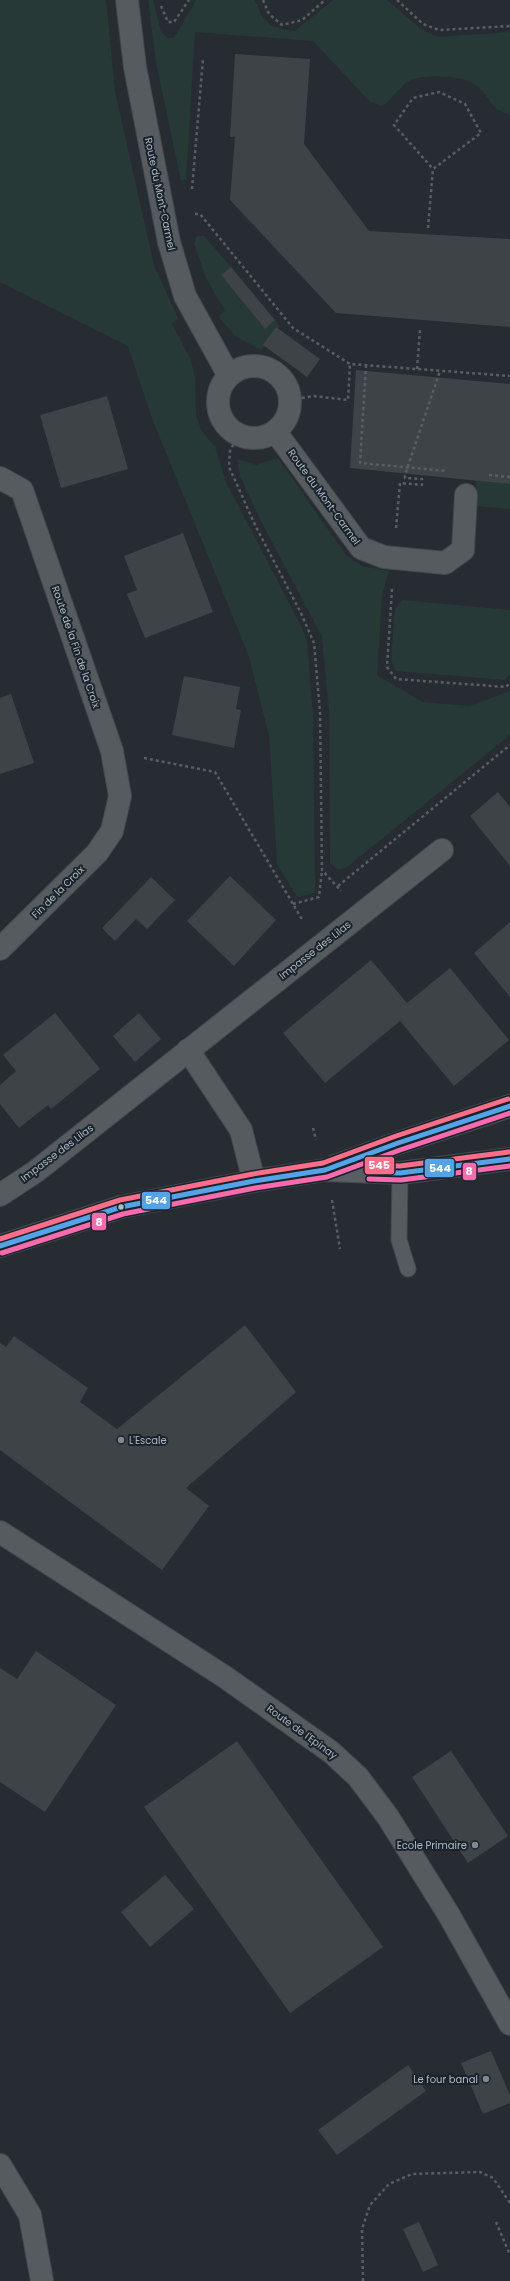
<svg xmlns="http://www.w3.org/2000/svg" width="510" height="2281" font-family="Poppins,sans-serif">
	<rect width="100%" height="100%" fill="#262c31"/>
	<path fill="#263937" d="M0,0H106L115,91L154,265L178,318L172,324L191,360L195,378L196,416L202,431L215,447L226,482L302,628L307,642L313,715L315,893L297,897L277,864L269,735L248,654L153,421L128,346L0,282Z
		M148,0H153L161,32L167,38H173L177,33L196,0H255C263,23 270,29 295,31L333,0H387L422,30L438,37L510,32V115C486,107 492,97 476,85C462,75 421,73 407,82C398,88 392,100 382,106L370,102L313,41L195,32L186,179L181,181L156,62Z
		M197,236H204L231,267L221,275L265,329L275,320L279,326L261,350L235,336L218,316L225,311L206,278L194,243Z
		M278,458L346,555L362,566L389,571L382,595L377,675L423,702L469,706L510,691V735L346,868L338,870L330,863L329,711L322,637L261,521L240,476L237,459L256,465Z
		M476,480L510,484V509L474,506Z
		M402,600L510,610V674L505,680L396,671L391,660L395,609Z"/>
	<path fill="#3e4347" d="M235,54L310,59L304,144L369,231L510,239V327L336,313L230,200L235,137H230Z
		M231,267L275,320L265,329L221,275Z
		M276,327L320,359L307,377L263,345Z
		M356,370L510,384V484L350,468Z
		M107,396L128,469L61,488L40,415Z
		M183,533L213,612L145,638L127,594L137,590L124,556Z
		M184,676L240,687L236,709L241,710L234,748L172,735Z
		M11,694L34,763L0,774V698Z
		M498,792L510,807V866L470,816Z
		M230,876L276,920L234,966L187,921Z
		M151,877L175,900L147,929L136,919L115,941L102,928Z
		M510,922V997L474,953Z
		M371,960L407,1003L450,968L509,1040L454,1086L400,1021L325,1083L283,1033Z
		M55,1013L100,1069L51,1109L48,1105L19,1128L0,1104V1085L16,1071L3,1055Z
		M139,1013L161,1039L135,1062L113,1036Z
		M245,1325L296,1392L186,1488L209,1506L162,1570L0,1450V1343L6,1347L14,1336L88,1388L80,1402L117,1429Z
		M36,1651L116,1705L45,1812L0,1782V1668L17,1679Z
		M237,1741L383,1947L290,2013L144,1807Z
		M451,1751L508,1836L468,1863L412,1777Z
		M165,1875L194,1909L150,1947L121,1912Z
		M491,2051L510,2095V2103L483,2114L461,2063Z
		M408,2065L426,2091L337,2155L318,2130Z
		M419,2222L438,2265L423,2272L403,2229Z"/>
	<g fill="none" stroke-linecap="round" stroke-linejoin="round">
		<defs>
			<path id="service" d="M400,1173L399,1240L408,1269"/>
			<path id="minor" d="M127,0L135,67L169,242L185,296L229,376
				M218 402a36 36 0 1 1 72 0a36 36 0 1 1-72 0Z
				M275,431L361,548L384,557L445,563L463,550L466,495
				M0,478L22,490L112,751L120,796L112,831L97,853L0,949
				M188,1050L241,1130L254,1181
				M0,1195L35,1172L442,850
				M0,1532L225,1677L331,1752L358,1777L388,1817L449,1915L510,2024
				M0,2165L30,2215L42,2281"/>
			<path id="secondary" d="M335,1166L398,1143L510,1106
				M0,1246L121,1207L254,1181L325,1170L400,1173L510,1159"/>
		</defs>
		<use href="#service" stroke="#43484c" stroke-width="17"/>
		<use href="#minor" stroke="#43484c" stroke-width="24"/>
		<use href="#secondary" stroke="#43484c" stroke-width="24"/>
		<path stroke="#585f64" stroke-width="2.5" stroke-dasharray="3 3" stroke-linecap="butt" d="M263,0L269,14L282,25L302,20L325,0
			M397,0L423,24L439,30L510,26
			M161,6L168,22H174L189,0
			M192,189L203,59
			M195,214H200L293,328L350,364L510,376
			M428,228L433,169L481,133L465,104L439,92L413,98L394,125L433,169
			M366,365L360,463L447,471
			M417,369L420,330
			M290,400L313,396L348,400L350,364
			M239,434L230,451L229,467L256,527L301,613L314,643L320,712L322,870L341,891
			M489,475L510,477
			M396,528L400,483L422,485V479L405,478V475L440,371
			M392,589L387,667L396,679L506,687L510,683
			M144,758L215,772L303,921
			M338,886L510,745
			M293,904L319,897L322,871
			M313,1128L316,1140
			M332,1200L340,1249
			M496,2222L510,2255
			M363,2281L362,2229L370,2205L389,2184L412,2174L480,2172L493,2178L510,2203"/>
		<use href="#service" stroke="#555b5f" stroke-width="15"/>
		<use href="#minor" stroke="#555b5f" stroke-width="22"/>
		<use href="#secondary" stroke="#585e64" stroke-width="22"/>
		<defs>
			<path id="bus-1" d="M369,1172L400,1173L510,1159
				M0,1246L121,1207L254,1181L325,1170L398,1143L510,1106"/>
			<path id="bus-2" d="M369,1179L401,1180L510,1166
				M2,1253L123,1214L255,1188L327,1177L400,1150L510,1113"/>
			<path id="bus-3" d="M369,1165L400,1166L509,1152
				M0,1239L120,1200L253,1174L323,1163L396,1136L508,1099"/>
		</defs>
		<use href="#bus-1" stroke="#1a232b" stroke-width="8"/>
		<use href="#bus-2" stroke="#1a232b" stroke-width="8"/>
		<use href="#bus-3" stroke="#1a232b" stroke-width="8"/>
		<use href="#bus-1" stroke="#53a3e8" stroke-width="5"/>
		<use href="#bus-2" stroke="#f76aad" stroke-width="5"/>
		<use href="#bus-3" stroke="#fb6d88" stroke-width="5"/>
	</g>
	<circle fill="#aebac3" stroke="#1a232b" stroke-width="1.5" cx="121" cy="1207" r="3.5"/>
	<g fill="#7e8890" stroke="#1a232b" stroke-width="1.5">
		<circle cx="121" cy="1440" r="4"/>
		<circle cx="475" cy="1845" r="4"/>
		<circle cx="486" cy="2079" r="4"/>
	</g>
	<g text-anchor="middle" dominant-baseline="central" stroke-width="4" stroke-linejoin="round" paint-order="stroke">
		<g font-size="10" fill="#aebac3" stroke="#1a232b">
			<text transform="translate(160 194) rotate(78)">Route du Mont-Carmel</text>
			<text transform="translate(324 497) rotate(54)">Route du Mont-Carmel</text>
			<text transform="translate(76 647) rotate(71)">Route de la Fin de la Croix</text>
			<text transform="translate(58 892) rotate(-45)">Fin de la Croix</text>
			<text transform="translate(315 950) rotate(-38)">Impasse des Lilas</text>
			<text transform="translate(57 1153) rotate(-37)">Impasse des Lilas</text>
			<text transform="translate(302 1732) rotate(36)">Route de l'Epinay</text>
		</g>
		<g font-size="10" fill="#aebac3" stroke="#1a232b" text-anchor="end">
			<text x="129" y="1440" text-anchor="start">L'Escale</text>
			<text x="467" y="1845">Ecole Primaire</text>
			<text x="478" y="2079">Le four banal</text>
		</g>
	</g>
	<g stroke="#1a232b" stroke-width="1.5">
		<rect x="364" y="1156" width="31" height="19" rx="4" fill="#fb6d88"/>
		<rect x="424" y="1158" width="31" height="20" rx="4" fill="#53a3e8"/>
		<rect x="462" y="1162" width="15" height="19" rx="4" fill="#f76aad"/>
		<rect x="141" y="1191" width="30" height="19" rx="4" fill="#53a3e8"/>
		<rect x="91" y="1212" width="16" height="19" rx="4" fill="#f76aad"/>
	</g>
	<g font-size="11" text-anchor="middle" font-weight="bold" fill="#fff">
		<text x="379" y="1169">545</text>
		<text x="440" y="1172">544</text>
		<text x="469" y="1175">8</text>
		<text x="156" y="1204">544</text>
		<text x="99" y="1226">8</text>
	</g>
</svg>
